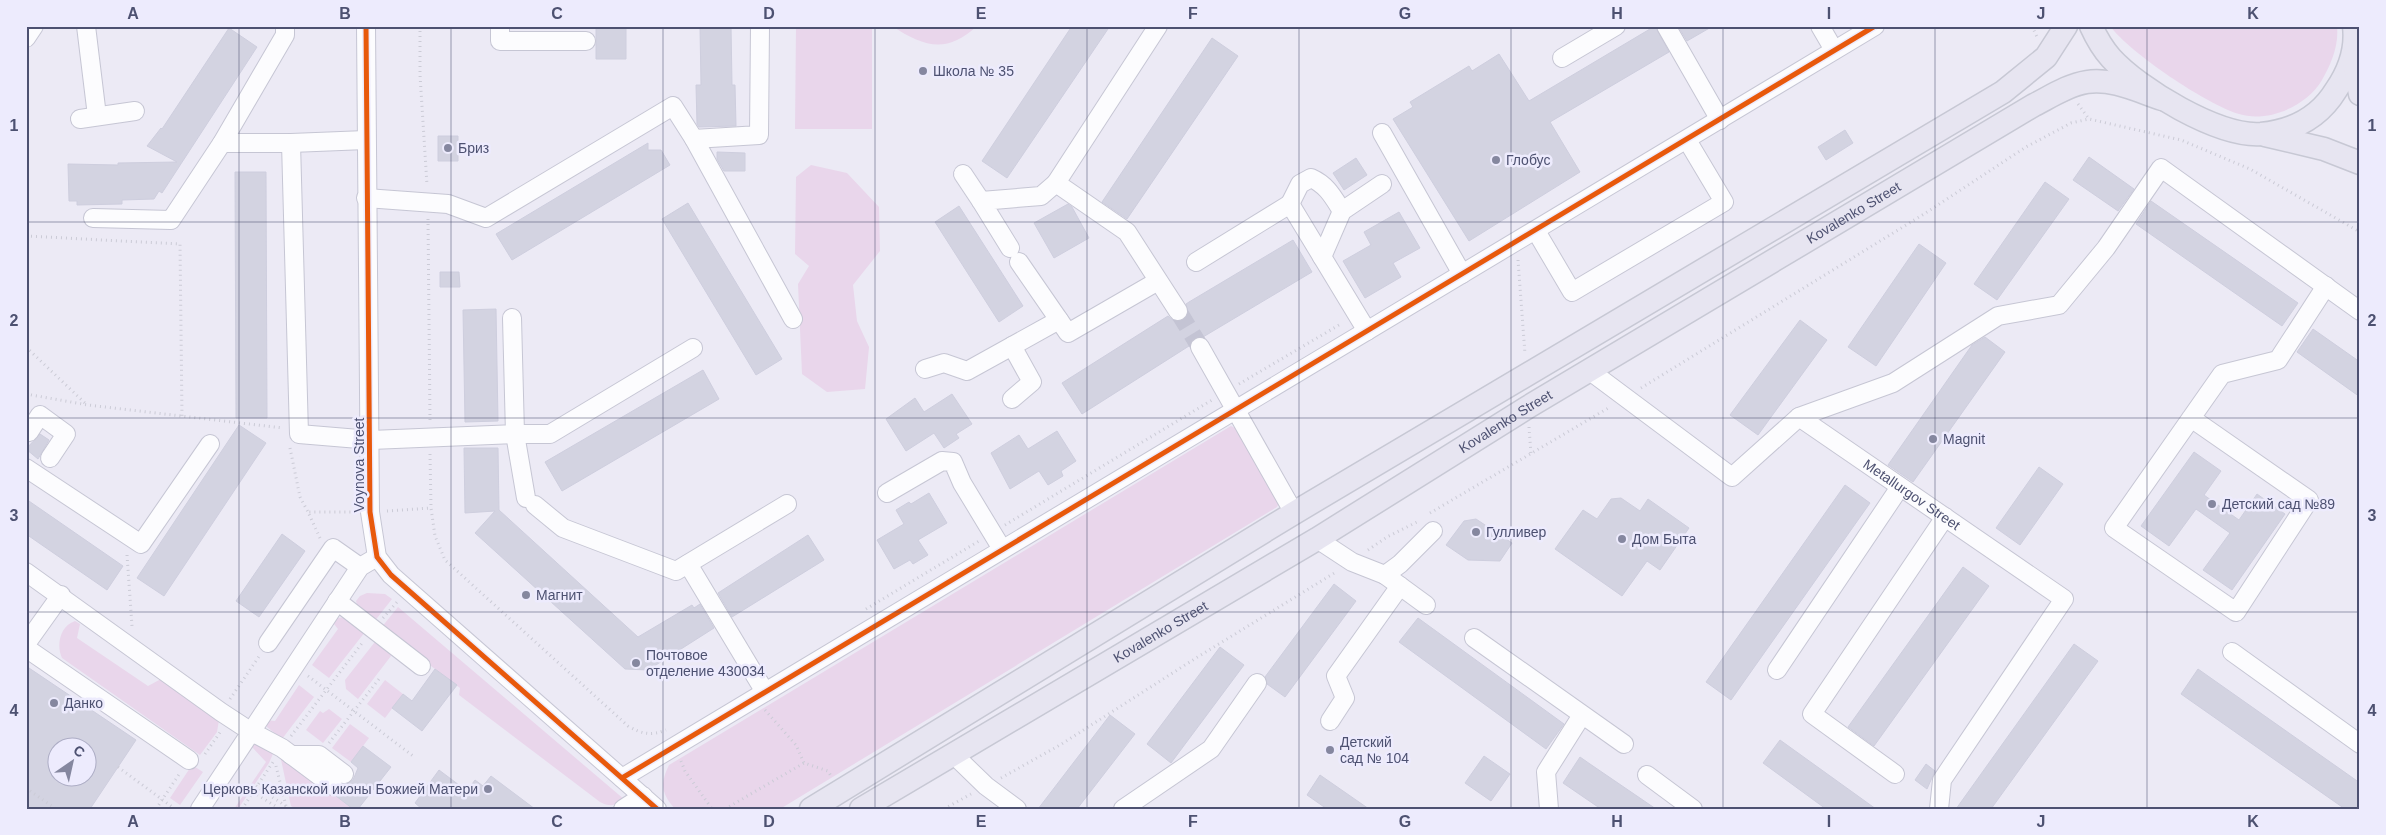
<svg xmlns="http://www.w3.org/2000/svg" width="2386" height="835" font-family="Arial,sans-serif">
	<rect width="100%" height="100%" fill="#eceaf5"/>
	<path fill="#e9d6eb" d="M796,26H872V129H795Z
		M892,26H977C947,54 924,47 892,26Z
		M2110,26H2337C2339,46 2331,64 2322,80C2307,106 2268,123 2239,114C2206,104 2130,53 2110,26Z
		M811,165L847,173L879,207L880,251L853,285L857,321L869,347L865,389L827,392L802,374L798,284L809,266L795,254L796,177Z
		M1231,426L1237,429L1280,501L1277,507L780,809H675C661,793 660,784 669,765Z
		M367,593L385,594L392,599L374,622C365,616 359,613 356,601L360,596Z
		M398,607L625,800C615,806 610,807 600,802L459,695L460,688L381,628Z
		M346,617L365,632L329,678L312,665L338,629L334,624V620L337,618Z
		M75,621L80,624L77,638L148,686L161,679L219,720L217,732L200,755L62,658C56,645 60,626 75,621Z
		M378,638L390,650L391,656L358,699L346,689L345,680Z
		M385,680L403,694L385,718L367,704Z
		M299,685L314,697L282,739L267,727L266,720L275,721Z
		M329,709L342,719L323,743L306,730L320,711L323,713Z
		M350,724L369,738L351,762L332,748Z
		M255,742L275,749L269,763L238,809H234L266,762L252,747Z
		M280,755L353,809H296L291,806Z
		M192,765L203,772L180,805L170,798Z"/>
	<path fill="#d3d3e1" stroke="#cecede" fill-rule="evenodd" d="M596,26H626V59H596Z
		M700,26H731L732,85H735L736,126L699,127L697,124L696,85H701Z
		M1072,26H1110L1007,178L982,161Z
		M1655,26L1669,52L1550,122L1580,172L1469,241L1393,119L1413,107L1410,102L1469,66L1472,71L1499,54L1529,101Z
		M1678,26H1713L1687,41Z
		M229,28L257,47L162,193L159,191L154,199L122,200V204L77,205V201H69L68,164L118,165V163L177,162L147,146L161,128L162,129Z
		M1212,38L1238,56L1127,219L1102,202Z
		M1845,130L1853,143L1826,160L1818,147Z
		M438,136H458V161H438Z
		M648,143V150H661L670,165L512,260L496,234Z
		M717,152L745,153V171H724L717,159Z
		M2089,157L2134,189L2118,211L2073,180Z
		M1356,158L1367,175L1344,190L1333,173Z
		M235,172H266L267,418H236Z
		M2045,182L2069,199L1997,300L1974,284Z
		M2151,201L2298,303L2282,326L2136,224Z
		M688,203L782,359L756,375L662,219Z
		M1068,204L1072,207L1089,238L1054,258L1034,223Z
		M959,206L1023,306L999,322L935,222Z
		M1399,212L1420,248L1393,263L1401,277L1365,298L1343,261L1371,245L1364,232Z
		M1293,240L1312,272L1203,337L1194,338L1189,346L1082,414L1062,383L1168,316L1174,321L1183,320L1188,315L1186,304L1189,302Z
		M1919,244L1946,263L1876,366L1848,347Z
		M440,272H459L460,287H440Z
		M496,309L498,421L465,422L463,310Z
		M1800,320L1827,340L1758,435L1730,415Z
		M2313,329L2360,362V397L2297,352Z
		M1985,337L2005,352L1913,482L1888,465L1972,345Z
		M703,370L719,399L562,491L545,462Z
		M952,394L972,424L956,434L959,438L944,448L934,433L906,451L886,419L915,398L924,412Z
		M239,425L266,443L164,596L137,578Z
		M1057,431L1076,461L1061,471L1063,476L1048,485L1039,471L1010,489L991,453L1019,435L1028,449Z
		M40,434L49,440L38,459L26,449Z
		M464,448H498L499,510L638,637L692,605L694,608L700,604L714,628L648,670L625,669L475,533L495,511L465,513Z
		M2194,452L2221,471L2204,495L2239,520L2257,494L2285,514L2232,590L2203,570L2230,533L2196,509L2169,546L2141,526Z
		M2039,467L2063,484L2020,545L1996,528Z
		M1845,485L1870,503L1731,700L1706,682Z
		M929,493L947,523L918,540L928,555L913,564L910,560L894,569L877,540L904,524L896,510L909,502L911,504Z
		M1621,498L1640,511L1648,499L1689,528L1660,570L1647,561L1622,596L1555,549L1583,510L1597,519L1611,499Z
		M26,499L123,566L107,590L26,534Z
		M1476,519L1512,543L1500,561L1468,560L1446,545L1464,521Z
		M282,534L305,551L259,617L236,601Z
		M808,535L824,560L732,617L718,593Z
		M1963,567L1989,586L1874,746L1848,727Z
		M1334,584L1356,601L1285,697L1267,684L1265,677Z
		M1418,618L1564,724L1546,749L1399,642Z
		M2074,644L2098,661L1991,809H1956Z
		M1220,647L1244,665L1171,763L1147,744Z
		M26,666L136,740L90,809H26ZM58,748H88V778H58Z
		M435,669L457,685L422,731L392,708L403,694L412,701Z
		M2198,669L2360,783V809H2345L2181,694Z
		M1110,715L1135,734L1077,809H1038Z
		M1780,740L1876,809H1826L1763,763Z
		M363,746L391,767L358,809H353L336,796L341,793L345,784L353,780L358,768L351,762Z
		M1484,756L1510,774L1491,801L1465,783Z
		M1580,757L1590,764L1656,809H1601L1563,783Z
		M1926,764L1935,771L1927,789L1915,780Z
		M439,770L467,791L475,780L483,786L491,776L535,809H422L415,803Z
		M1320,775L1369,809H1327L1307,795Z"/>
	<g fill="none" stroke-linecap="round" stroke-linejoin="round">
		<path stroke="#c4c4d4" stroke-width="18" stroke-dasharray="18 9" stroke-linecap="butt" d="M1178,311L1200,347"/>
		<defs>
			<g id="minor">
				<path d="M86,26L97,116"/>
				<path d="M366,26L370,512L377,557L391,575L657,809"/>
				<path d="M500,26V41H586"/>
				<path d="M1158,26L1056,183L1127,232L1178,311"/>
				<path d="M1666,26L1720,120"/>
				<path d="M1820,26L1834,50"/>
				<path d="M26,38L34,26"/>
				<path d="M1562,58L1616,26"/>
				<path d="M80,119L135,111"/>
				<path d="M1382,133L1462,274"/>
				<path d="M694,139L793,319"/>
				<path d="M222,143H291L366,140"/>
				<path d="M291,143L299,434L371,440L515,434L512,318"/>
				<path d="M963,174L981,201"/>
				<path d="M366,198L448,204L486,218L673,106L694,139L759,135L760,26"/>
				<path d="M1290,204L1300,184L1311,178C1327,185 1333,197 1342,211"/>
				<path d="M93,218L171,220L222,143L285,35V26"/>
				<path d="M1536,231L1572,292L1724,202L1687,140"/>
				<path d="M1010,248L981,201L1041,196L1056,183"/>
				<path d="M1322,257L1342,211L1382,184"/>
				<path d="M1019,262L1068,333L1158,281"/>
				<path d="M1196,262L1290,204L1367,331"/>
				<path d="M1200,347L1294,513"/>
				<path d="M925,369L944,363L967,371L1059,320"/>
				<path id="s1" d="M1590,371L1732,477L1799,417L2064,599L1942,780L1939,809"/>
				<path d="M1012,399L1032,382L1012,346"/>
				<path d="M1799,417L1893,383L1998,316L2059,305L2106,248L2161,168L2360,311"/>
				<path d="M2191,418L2309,500L2236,612L2114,528L2222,374L2278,360L2326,286"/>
				<path d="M26,430L29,432L40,415L66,434L50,458"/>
				<path d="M26,468L141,544L210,444"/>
				<path d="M887,493L942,461L953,462L962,483L1002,549"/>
				<path d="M526,498L515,434H550L693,348"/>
				<path d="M535,505L563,528L676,571L787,504"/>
				<path d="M1317,539L1352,562L1385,575L1400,586L1336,676L1345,698L1330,721"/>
				<path d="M688,564L765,692"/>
				<path d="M26,572L221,712L250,731L282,748L333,786"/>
				<path d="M1385,575L1400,564L1433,531"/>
				<path d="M1400,586L1426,605"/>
				<path d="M337,601L421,666"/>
				<path d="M1474,638L1624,744"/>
				<path d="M268,643L333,548L360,567"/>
				<path d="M26,644L61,595"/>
				<path d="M26,648L189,760"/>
				<path d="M2232,652L2360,744"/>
				<path d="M1777,670L1900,487"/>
				<path d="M953,754L986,786L1017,809"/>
				<path d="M291,755H319L344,774"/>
				<path d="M1895,774L1812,714L1945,517"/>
				<path d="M1647,775L1693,809"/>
				<path d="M622,778L1875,26"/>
				<path d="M200,809L360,567L377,557"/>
				<path d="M623,809L643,796"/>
				<path d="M1123,809L1211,749L1257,683"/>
				<path d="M1549,809L1546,772L1582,715"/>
			</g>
			<g id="major">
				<path d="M2091,26C2096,37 2103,49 2111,58C2139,89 2218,137 2261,134C2293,131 2319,118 2336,90C2349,71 2357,50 2354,26"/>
				<path d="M2353,56L2360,94"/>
				<path d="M2265,135L2324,149L2360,163"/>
				<path d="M811,809L1294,513L2003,92L2046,57L2066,26"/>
				<path id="s2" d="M861,809L1317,539L1528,407L2034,105C2050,97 2068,85 2087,82C2112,78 2138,91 2162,99"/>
			</g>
		</defs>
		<use href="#minor" stroke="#c6c6d4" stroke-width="20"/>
		<use href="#major" stroke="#c7c8d4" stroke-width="25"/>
		<path stroke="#cbcbd6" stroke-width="3" stroke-dasharray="1 4" stroke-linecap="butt" d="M420,26V75L427,185
			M2032,26L2037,37
			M2078,104L2089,119
			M428,219L430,420
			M26,236L180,244L182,416
			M1518,260L1525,354
			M26,347L87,405
			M1239,384L1339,325
			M1641,388L1924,214L2026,147L2071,123L2089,119L2181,140L2250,169L2360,232
			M26,394L88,405L283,428
			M1529,427L1531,454
			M290,448L300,497L308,512
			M430,454L431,508L435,536L445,560L628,726C642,734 651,736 666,730
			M387,511L431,508
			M1430,513L1610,407
			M1005,525L1212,400
			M320,538L308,512H353
			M1368,550L1387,537L1417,522
			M127,555L132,626
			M866,609L979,541
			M383,618L397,602
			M308,676L413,756
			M230,699L260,655
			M765,710L796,745L804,763
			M291,736L363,642
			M329,743L379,679
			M205,754L221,731
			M681,761L685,771L712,809
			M276,766L286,806
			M118,767L175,809
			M1001,778L1060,745L1196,658L1336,572
			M256,786L290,809
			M26,788L56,809
			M253,792L280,809
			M156,809L180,773
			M242,809L273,762
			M725,809L804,763L828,771L831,776
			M944,809L971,794"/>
		<use href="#minor" stroke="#fcfcfe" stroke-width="18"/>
		<use href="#major" stroke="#e7e5f1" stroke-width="22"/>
		<defs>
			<path id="cycleway" d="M366,26L370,512L377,557L391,575L657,809
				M622,778L1875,26"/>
		</defs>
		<use href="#cycleway" stroke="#edebfd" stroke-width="8"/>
		<use href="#cycleway" stroke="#e8590c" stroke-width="5"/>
	</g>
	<path fill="none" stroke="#4d5171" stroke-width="1" stroke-opacity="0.55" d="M239,26V809M451,26V809M663,26V809M875,26V809M1087,26V809M1299,26V809M1511,26V809M1723,26V809M1935,26V809M2147,26V809M26,222H2360M26,418H2360M26,612H2360"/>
	<g fill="#85879f" stroke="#edebfd" stroke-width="2">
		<circle cx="923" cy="71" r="5"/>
		<circle cx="448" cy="148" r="5"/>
		<circle cx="1496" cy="160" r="5"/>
		<circle cx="1933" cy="439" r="5"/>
		<circle cx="2212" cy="504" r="5"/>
		<circle cx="1476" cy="532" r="5"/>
		<circle cx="1622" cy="539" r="5"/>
		<circle cx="526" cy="595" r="5"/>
		<circle cx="636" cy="663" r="5"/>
		<circle cx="54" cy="703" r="5"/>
		<circle cx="1330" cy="750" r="5"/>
		<circle cx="488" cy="789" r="5"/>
	</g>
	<g text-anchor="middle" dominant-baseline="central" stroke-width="5" stroke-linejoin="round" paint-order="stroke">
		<g font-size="14" fill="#4d5171" stroke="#edebfd" text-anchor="start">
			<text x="933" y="71">Школа № 35</text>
			<text x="458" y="148">Бриз</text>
			<text x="1506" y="160">Глобус</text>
			<text x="1943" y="439">Magnit</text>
			<text x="2222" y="504">Детский сад №89</text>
			<text x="1486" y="532">Гулливер</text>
			<text x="1632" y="539">Дом Быта</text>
			<text x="536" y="595">Магнит</text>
			<text x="646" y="655">Почтовое<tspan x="646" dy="16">отделение 430034</tspan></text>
			<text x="64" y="703">Данко</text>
			<text x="1340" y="742">Детский<tspan x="1340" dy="16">сад № 104</tspan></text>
			<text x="478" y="789" text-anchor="end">Церковь Казанской иконы Божией Матери</text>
		</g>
		<g font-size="14" fill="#4d5171" stroke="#edebfd">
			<text stroke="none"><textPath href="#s2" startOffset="1158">Kovalenko Street</textPath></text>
			<text stroke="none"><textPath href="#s2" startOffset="752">Kovalenko Street</textPath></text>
			<text transform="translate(359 465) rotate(-90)">Voynova Street</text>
			<text stroke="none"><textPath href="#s1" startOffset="404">Metallurgov Street</textPath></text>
			<text stroke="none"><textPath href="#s2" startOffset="348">Kovalenko Street</textPath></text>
		</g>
	</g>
	<rect width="2386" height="835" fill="none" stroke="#edebfd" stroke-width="55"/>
	<g transform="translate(72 762) rotate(34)"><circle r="24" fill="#edebfd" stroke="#adadc5"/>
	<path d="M0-4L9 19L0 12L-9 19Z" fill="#85879f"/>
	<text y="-8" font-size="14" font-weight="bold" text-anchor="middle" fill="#4d5171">С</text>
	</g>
	<rect x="28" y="28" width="2330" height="780" fill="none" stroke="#4d5171" stroke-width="2"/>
	<g font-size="16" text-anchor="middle" font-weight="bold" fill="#4d5171">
		<text x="133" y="19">A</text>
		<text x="345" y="19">B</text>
		<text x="557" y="19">C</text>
		<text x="769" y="19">D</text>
		<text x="981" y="19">E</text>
		<text x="1193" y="19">F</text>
		<text x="1405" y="19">G</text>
		<text x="1617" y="19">H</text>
		<text x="1829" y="19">I</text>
		<text x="2041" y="19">J</text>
		<text x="2253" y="19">K</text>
		<text x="14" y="131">1</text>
		<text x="2372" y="131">1</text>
		<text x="14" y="326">2</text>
		<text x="2372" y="326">2</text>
		<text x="14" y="521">3</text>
		<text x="2372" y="521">3</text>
		<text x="14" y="716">4</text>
		<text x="2372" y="716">4</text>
		<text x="133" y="827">A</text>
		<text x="345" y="827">B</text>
		<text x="557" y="827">C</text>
		<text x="769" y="827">D</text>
		<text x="981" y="827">E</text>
		<text x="1193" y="827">F</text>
		<text x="1405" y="827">G</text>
		<text x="1617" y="827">H</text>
		<text x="1829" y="827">I</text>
		<text x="2041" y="827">J</text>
		<text x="2253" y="827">K</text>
	</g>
</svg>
